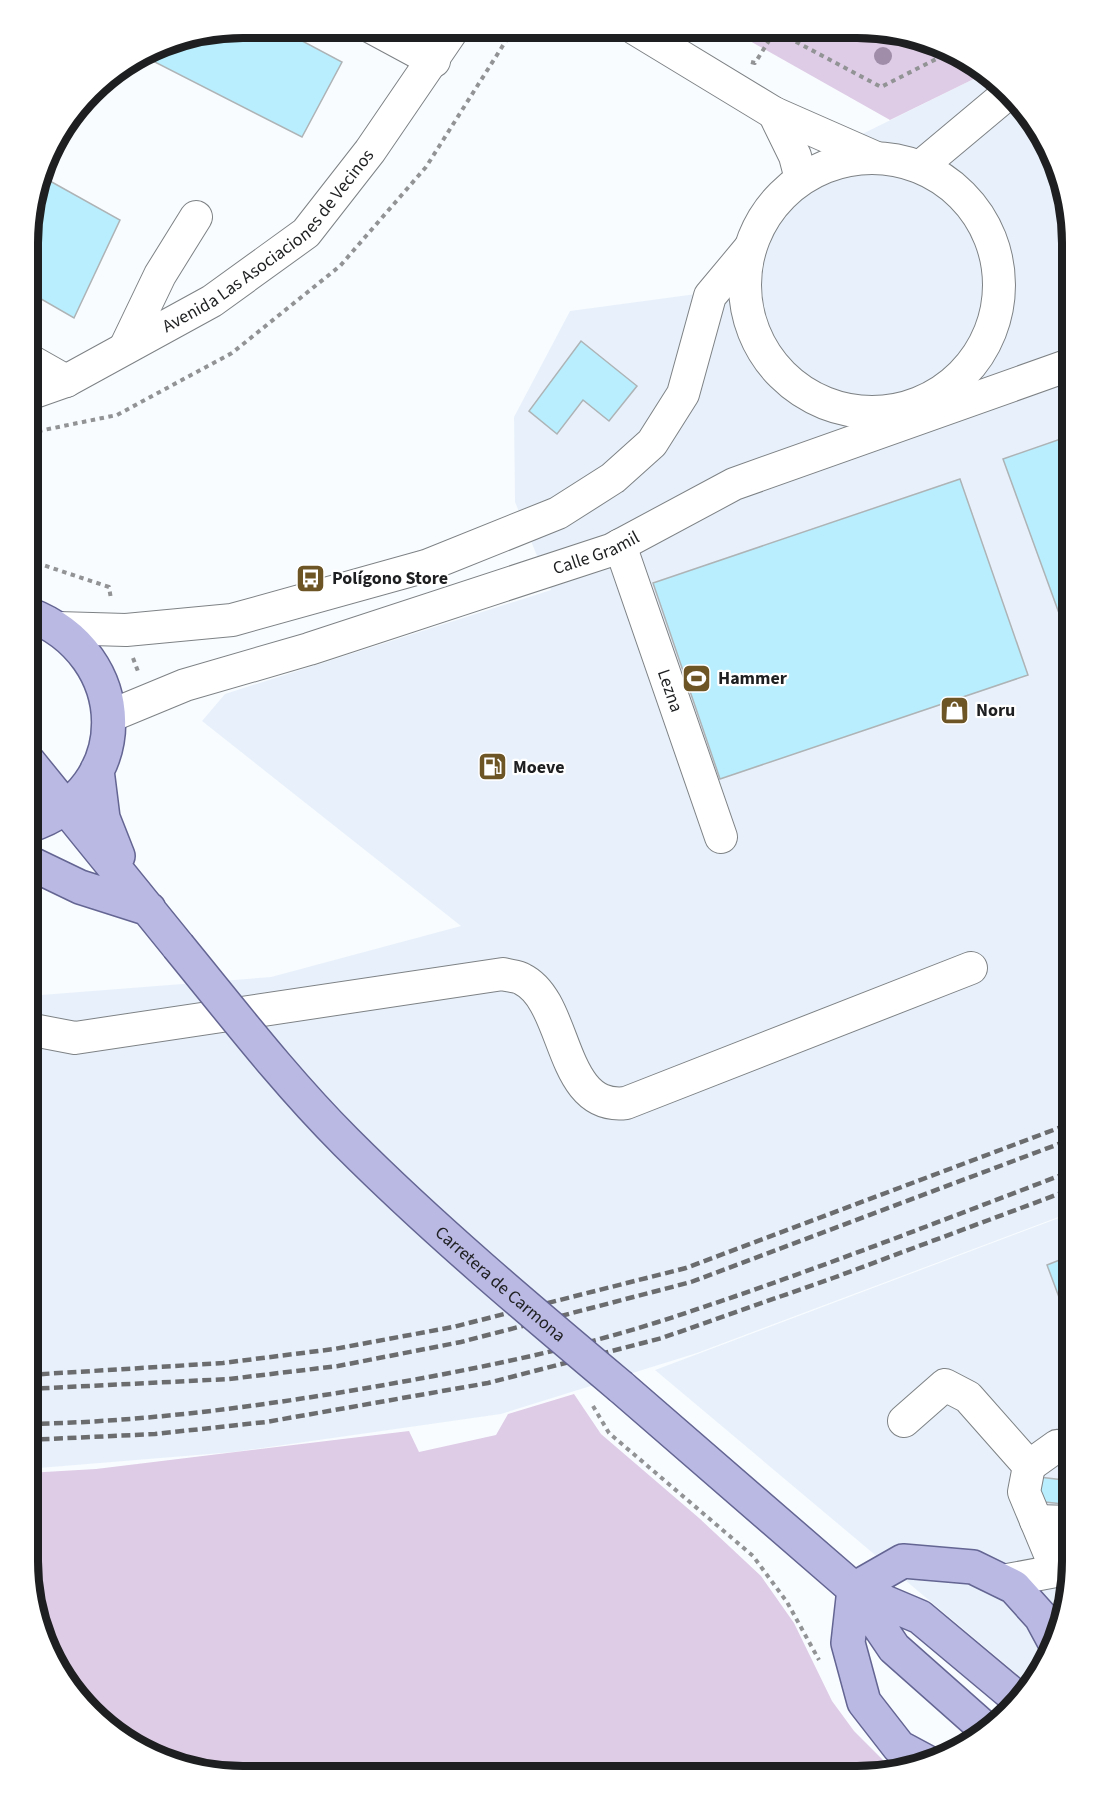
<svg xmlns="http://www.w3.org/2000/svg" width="1099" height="1803" font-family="'Source Sans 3',sans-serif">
	<rect width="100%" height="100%" fill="#f9fcff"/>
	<path fill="#e8f1fb" d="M988,72L1056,160L1072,242V1212L697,1353L501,1414L234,1452L27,1469L28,996L271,977L461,926L202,721L225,694L551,590L515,502L514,417L570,311L696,294L783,173Z
		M1072,1213V1575L1056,1643L1031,1686L655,1370Z"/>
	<path fill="#decce6" d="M727,28L885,29L988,72L890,120Z
		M574,1394L601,1434L699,1518L761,1576L794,1623L832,1701L854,1731L892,1769L857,1776L215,1774L111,1731L43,1643L27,1561V1473L96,1469L409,1431L419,1452L496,1435L508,1414Z"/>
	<path fill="#b8eefd" stroke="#aeb3b5" stroke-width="1.5" d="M242,27H276L342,62L302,137L141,55L160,43Z
		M41,176L120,220L74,318L29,292V215Z
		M581,341L637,386L609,421L583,400L557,434L529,411Z
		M1072,435V649L1003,459Z
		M960,479L1028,675L720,779L653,583Z
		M1072,1255V1332L1047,1265Z
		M1039,1477L1072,1481V1505L1036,1501Z"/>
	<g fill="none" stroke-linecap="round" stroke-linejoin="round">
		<defs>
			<g id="minor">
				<path d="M371,27L434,61"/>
				<path d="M634,28L774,113L874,157"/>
				<path d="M774,113L795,156L801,179"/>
				<circle cx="872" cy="285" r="127"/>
				<path d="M920,167L1006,95"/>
				<path d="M125,348L160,275L196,217"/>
				<path d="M29,360L66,381"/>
				<path id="s1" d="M29,394L66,381L212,301L306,233L370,151L454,28"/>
				<path id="s2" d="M620,545L721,837"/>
				<path d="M58,628L126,630L232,620L426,566L558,513L613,478L652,443L683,394L710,296L750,248"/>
				<path id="s3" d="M110,716L185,685L309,649L611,550L734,484L1072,364"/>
				<path d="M28,1029L75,1038L503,974C509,976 517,976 522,979C569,1002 558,1111 626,1103L971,968"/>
				<path d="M904,1421L945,1385L968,1397L1029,1466L1024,1492L1057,1571"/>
				<path d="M1029,1466L1057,1446L1072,1452"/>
				<path d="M1036,1521L1072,1522"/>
				<path d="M1002,1581L1072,1568"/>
			</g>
			<path id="major" d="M28,761L178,946
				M97,770L103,818L118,856
				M28,826C137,791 134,654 28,614
				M28,862L80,887L149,909
				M621,1387L854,1589L894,1648L982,1726
				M854,1589L903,1561L973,1567L1014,1587L1041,1617L1055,1643
				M854,1589L848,1643L864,1702L899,1747L927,1762
				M854,1589L920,1617L1018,1699"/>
		</defs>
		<use href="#minor" stroke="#7e8285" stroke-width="34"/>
		<use href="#major" stroke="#646592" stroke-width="36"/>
		<path stroke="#919395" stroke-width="4" stroke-dasharray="4.5 4.5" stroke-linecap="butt" d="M772,29L881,87L946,54
			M751,62L755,63L775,31
			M29,433L117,415L232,353L340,266L426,167L514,28
			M28,560L109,587L111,599
			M133,658L139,674
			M593,1406L609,1433L753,1556L787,1602L819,1660"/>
		<use href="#minor" stroke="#fff" stroke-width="32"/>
		<use href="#major" stroke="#b9b9e3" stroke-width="33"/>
		<path stroke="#6b6c6e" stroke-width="4.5" stroke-dasharray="9 4.5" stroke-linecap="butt" d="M27,1375L223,1363L334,1349L453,1327L686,1268L1072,1123
			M27,1389L229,1379L338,1366L461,1342L691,1282L1072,1139
			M27,1424C142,1422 255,1407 367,1388C465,1371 563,1352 658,1322C798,1277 935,1223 1072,1171
			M27,1440L155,1434L266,1422L488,1383L662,1338L833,1278L1072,1189"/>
		<defs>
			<g id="major-bridge">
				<path id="s4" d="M178,946C232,1012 285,1081 346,1142C433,1229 527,1308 621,1387"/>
			</g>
		</defs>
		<use href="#major-bridge" stroke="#646592" stroke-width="36" stroke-linecap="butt"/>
		<use href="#major-bridge" stroke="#b9b9e3" stroke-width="33"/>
	</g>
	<circle fill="#9f8da9" cx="883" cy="56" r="9"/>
	<defs>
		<symbol id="bus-square" viewBox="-11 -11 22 22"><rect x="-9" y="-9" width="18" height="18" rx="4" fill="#6d5525" stroke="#fff"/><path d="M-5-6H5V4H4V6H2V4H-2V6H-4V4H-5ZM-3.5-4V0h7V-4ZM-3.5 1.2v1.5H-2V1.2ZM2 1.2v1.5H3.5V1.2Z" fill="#fff"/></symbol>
		<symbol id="stadium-square" viewBox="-11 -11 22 22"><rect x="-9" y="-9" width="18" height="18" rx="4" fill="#6d5525" stroke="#fff"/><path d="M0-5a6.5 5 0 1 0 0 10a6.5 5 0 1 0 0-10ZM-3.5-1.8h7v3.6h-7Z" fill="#fff"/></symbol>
		<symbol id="shop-square" viewBox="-11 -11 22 22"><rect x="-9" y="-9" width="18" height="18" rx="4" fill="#6d5525" stroke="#fff"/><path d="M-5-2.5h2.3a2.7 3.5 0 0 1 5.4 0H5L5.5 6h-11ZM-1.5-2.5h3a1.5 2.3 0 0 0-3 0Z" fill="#fff"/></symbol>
		<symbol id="fuel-square" viewBox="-11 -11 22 22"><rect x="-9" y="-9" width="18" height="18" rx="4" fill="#6d5525" stroke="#fff"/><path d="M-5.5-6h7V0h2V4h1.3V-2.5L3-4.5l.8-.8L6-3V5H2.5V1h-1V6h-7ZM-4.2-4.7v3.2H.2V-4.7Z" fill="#fff"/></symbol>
	</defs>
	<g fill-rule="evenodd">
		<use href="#bus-square" x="294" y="562" width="33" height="33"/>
		<use href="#stadium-square" x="680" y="662" width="33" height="33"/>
		<use href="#shop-square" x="938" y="694" width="33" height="33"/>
		<use href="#fuel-square" x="476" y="750" width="33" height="33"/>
	</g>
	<g text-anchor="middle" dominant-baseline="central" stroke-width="4.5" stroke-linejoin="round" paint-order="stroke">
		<g font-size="18" fill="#1e1f20" stroke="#fff">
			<text stroke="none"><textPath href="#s1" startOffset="288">Avenida Las Asociaciones de Vecinos</textPath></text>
			<text stroke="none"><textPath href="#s3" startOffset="513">Calle Gramil</textPath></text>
			<text stroke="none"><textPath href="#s2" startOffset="154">Lezna</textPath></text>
			<text stroke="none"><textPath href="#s4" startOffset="468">Carretera de Carmona</textPath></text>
		</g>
		<g font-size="18" font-weight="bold" fill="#1e1f20" stroke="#fff" text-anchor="start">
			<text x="332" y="578">Polígono Store</text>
			<text x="718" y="678">Hammer</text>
			<text x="976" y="710">Noru</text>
			<text x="513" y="767">Moeve</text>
		</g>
	</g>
	<path d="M0 0H1099V1803H0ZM243 38H857A205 205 0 0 1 1062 243V1561A205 205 0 0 1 857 1766H243A205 205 0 0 1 38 1561V243A205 205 0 0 1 243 38Z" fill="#fff" fill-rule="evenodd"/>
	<path fill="none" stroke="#1e1f20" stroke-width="8" d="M243 38H857A205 205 0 0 1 1062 243V1561A205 205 0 0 1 857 1766H243A205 205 0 0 1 38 1561V243A205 205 0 0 1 243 38Z"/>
</svg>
